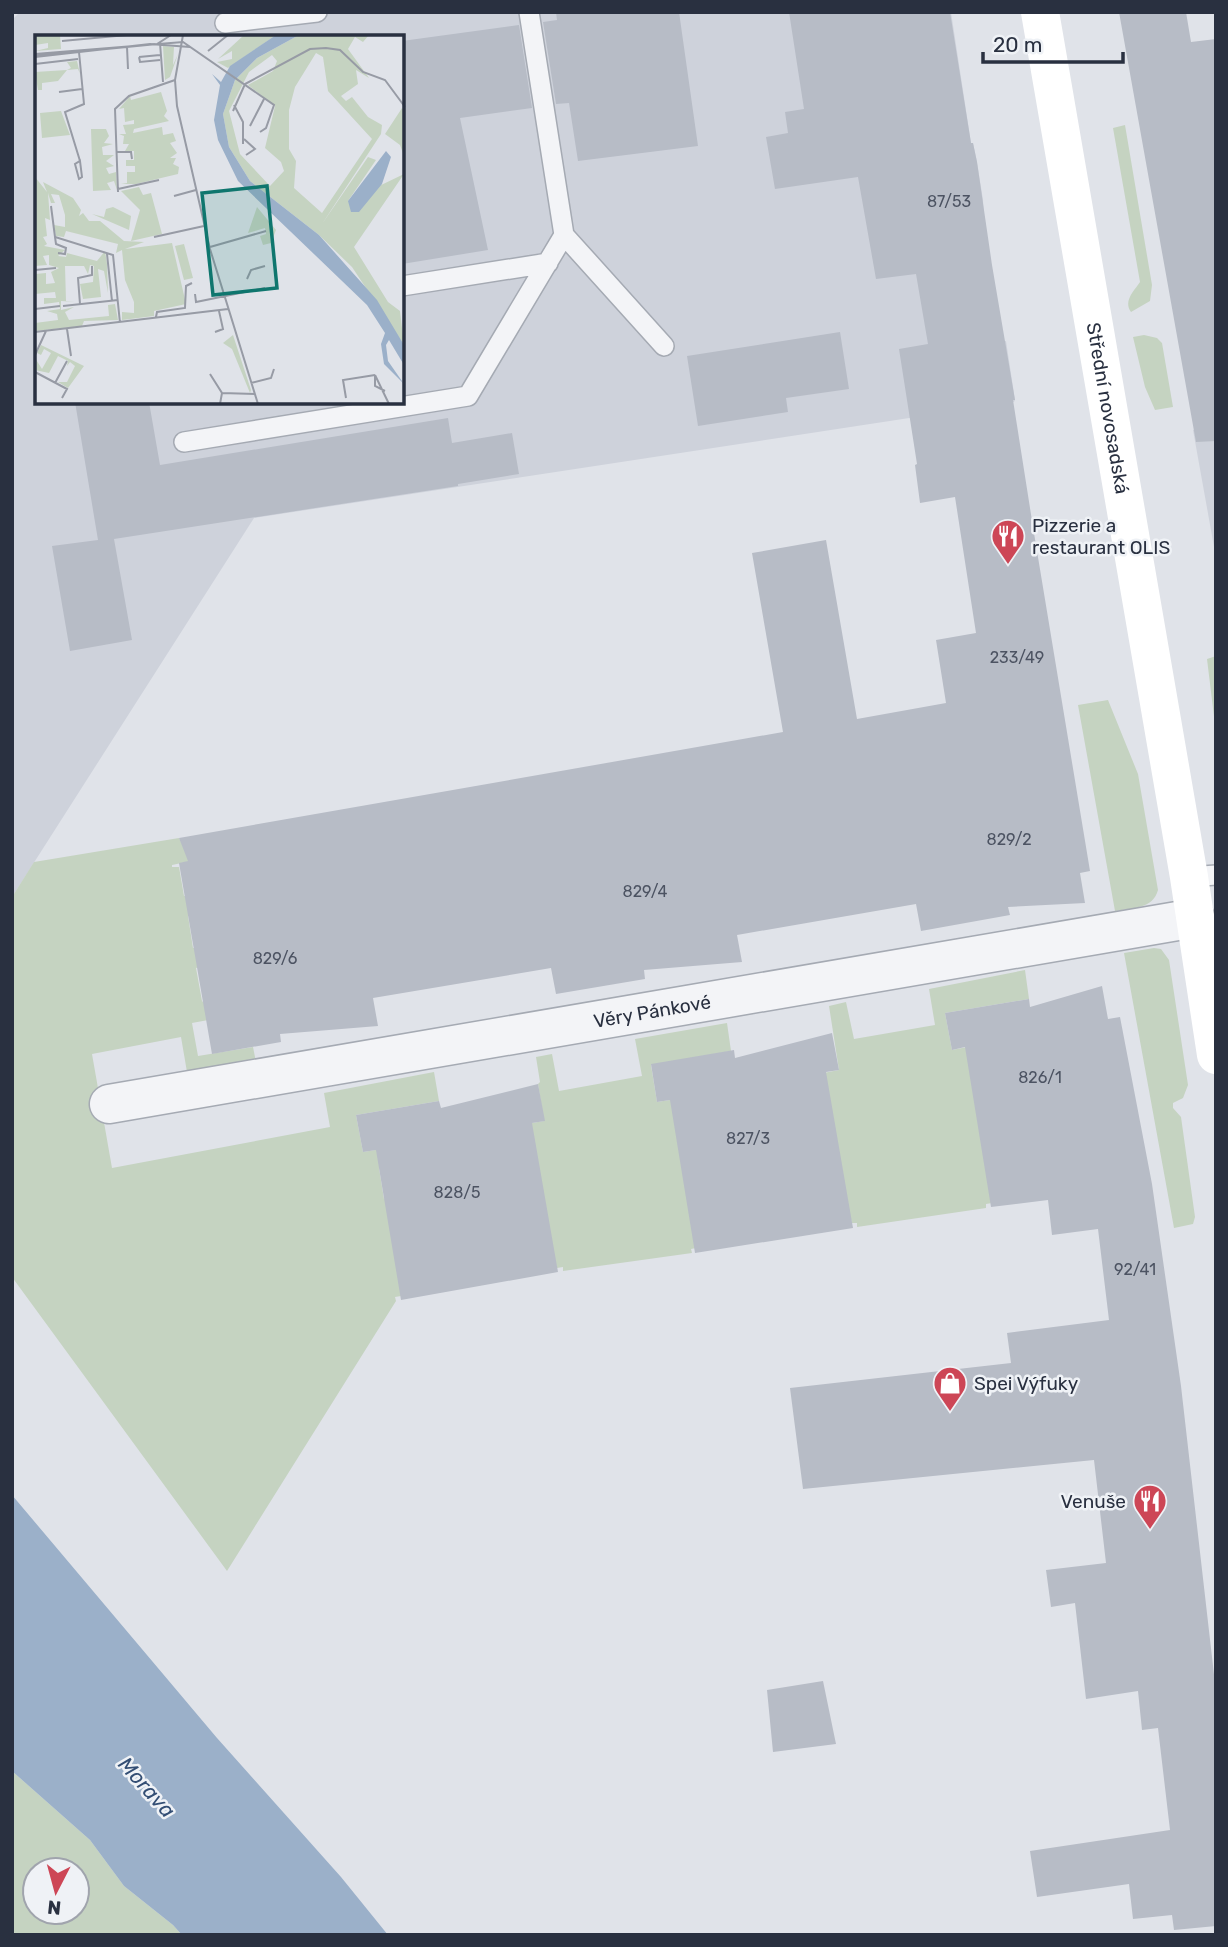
<svg xmlns="http://www.w3.org/2000/svg" width="1228" height="1947" font-family="Rubik,sans-serif">
	<rect width="100%" height="100%" fill="#e0e3e9"/>
	<path fill="#ced2db" fill-rule="evenodd" d="M20,12H951L971,143H973L977,162L983,200L984,221L1004,341H1006L1015,400L1014,402L254,518L12,897V20ZM37,37H402V402H37Z
		M1216,426V558L1193,430Z"/>
	<path fill="#c5d3c1" fill-rule="evenodd" d="M1125,125L1152,285L1150,301L1131,312C1123,301 1134,291 1140,282L1113,128Z
		M1144,335L1157,338L1162,343L1173,407L1155,410L1145,387L1133,337Z
		M1216,656V733L1207,659Z
		M1108,700L1138,774L1158,890C1153,909 1132,908 1115,911L1078,705Z
		M179,838L191,861L172,865V867H179L184,896L197,894L200,913L188,916L193,948L206,947L209,965L196,968L202,1001L219,1018L192,1023L198,1056L253,1047L256,1062L187,1072L181,1037L92,1054L112,1168L330,1127L324,1093L434,1072L439,1101L356,1115L363,1152L388,1148L379,1168L384,1199L397,1198L401,1296L395,1297L396,1301L227,1571L12,1277V897L34,862Z
		M1154,948L1161,949L1169,960L1188,1085L1183,1098L1173,1103V1108L1181,1117L1195,1217L1193,1224L1174,1228L1124,953Z
		M1025,970L1029,999L945,1013L952,1050L977,1045L992,1203L986,1204V1208L857,1227V1223H852L813,1075L839,1070L829,1006L846,1002L854,1039L935,1025L929,989Z
		M727,1023L731,1051L651,1065L657,1102L683,1098L696,1248L691,1249L692,1253L563,1271V1267L557,1268L520,1125L544,1121L538,1084L540,1082L536,1057L552,1054L559,1091L642,1076L635,1039Z
		M12,1771L90,1840L124,1886L173,1925L182,1935H12ZM35,1870H77V1912H35Z"/>
	<path fill="#9bb0c9" d="M12,1495L217,1738L341,1877L388,1935H182L173,1925L124,1886L90,1840L12,1771Z"/>
	<path fill="#b7bcc6" d="M556,12H679L698,146L578,161L569,103L556,104L543,22L557,20Z
		M789,12H950L971,143H973L977,162L992,265L1015,400H1013L1033,527L1090,871L1080,873L1085,903L1008,907L1010,915L921,931L916,904L737,935L742,962L644,970L645,979L556,994L551,968L373,998L378,1026L280,1034L281,1042L212,1054L179,863L188,861L179,838L783,732L752,553L826,540L857,719L946,703L936,640L976,633L955,497L920,503L915,465L917,464L899,349L928,344L916,274L876,279L858,177L775,189L766,137L788,133L785,112L804,109Z
		M1119,12H1186L1191,42L1216,39V441L1196,442Z
		M519,25L532,108L460,118L488,250L402,264V41Z
		M840,332L849,389L786,398L788,412L698,426L687,356Z
		M75,402H149L160,465L448,418L452,443L512,433L519,474L458,484V486L114,539L132,640L70,651L52,546L98,540Z
		M1102,986L1108,1019L1120,1017L1152,1184L1181,1386L1216,1692V1926L1174,1930L1172,1915L1133,1919L1129,1884L1037,1897L1030,1851L1170,1830L1158,1728L1142,1730L1138,1691L1086,1699L1075,1603L1051,1607L1046,1570L1106,1563L1094,1460L803,1489L790,1388L1011,1363L1007,1333L1109,1320L1098,1229L1052,1235L1048,1200L991,1207L965,1047L952,1050L945,1013L1029,999L1030,1007Z
		M832,1033L839,1070L826,1072L853,1228L695,1253L670,1100L657,1102L651,1064L734,1050L735,1058Z
		M538,1084L545,1121L532,1123L558,1272L401,1300L376,1150L363,1152L356,1115L439,1101L441,1108Z
		M823,1681L836,1744L773,1752L767,1690Z"/>
	<g fill="none" stroke-linecap="round" stroke-linejoin="round">
		<defs>
			<path id="lane" d="M529,12L564,235L664,346
				M225,23L317,12
				M402,286L548,263
				M184,442L468,396L564,235
				M1189,877L1216,875"/>
			<g id="street">
				<path id="s1" d="M109,1104L1195,918"/>
			</g>
		</defs>
		<use href="#lane" stroke="#a5aab3" stroke-width="22"/>
		<use href="#street" stroke="#a5aab3" stroke-width="41"/>
		<use href="#lane" stroke="#f3f4f7" stroke-width="19"/>
		<use href="#street" stroke="#f3f4f7" stroke-width="38"/>
		<path stroke="#fff" stroke-width="38" id="s2" d="M1040,12L1189,877L1216,1055"/>
	</g>
	<defs>
		<symbol id="restaurant-pin" viewBox="-11 -11 22 30"><path d="M0 17L-7.5 6A9.5 9.5 0 1 1 7.5 6Z" fill="#cd4656" stroke="#eff2f6"/><path d="M-5-6h1v4h1v-4h1v4h1v-4h1v5L-1.5 .5V6h-2V.5L-5-1ZM5-6V6H3V1.5H1.5Q1.5-4 5-6Z" fill="#fff"/></symbol>
		<symbol id="shop-pin" viewBox="-11 -11 22 30"><path d="M0 17L-7.5 6A9.5 9.5 0 1 1 7.5 6Z" fill="#cd4656" stroke="#eff2f6"/><path d="M-5-2.5h2.3a2.7 3.5 0 0 1 5.4 0H5L5.5 6h-11ZM-1.5-2.5h3a1.5 2.3 0 0 0-3 0Z" fill="#fff"/></symbol>
	</defs>
	<g fill-rule="evenodd">
		<use href="#restaurant-pin" x="989" y="517" width="38" height="52"/>
		<use href="#shop-pin" x="931" y="1364" width="38" height="52"/>
		<use href="#restaurant-pin" x="1131" y="1482" width="38" height="52"/>
	</g>
	<g text-anchor="middle" dominant-baseline="central" stroke-width="5" stroke-linejoin="round" paint-order="stroke">
		<g font-size="16" fill="#4c5362">
			<text x="949" y="201">87/53</text>
			<text x="1017" y="657">233/49</text>
			<text x="1009" y="839">829/2</text>
			<text x="645" y="891">829/4</text>
			<text x="275" y="958">829/6</text>
			<text x="1040" y="1077">826/1</text>
			<text x="748" y="1138">827/3</text>
			<text x="457" y="1192">828/5</text>
			<text x="1135" y="1269">92/41</text>
		</g>
		<g font-size="19" fill="#293040" stroke="#eff2f6">
			<text stroke="none"><textPath href="#s2" startOffset="402">Střední novosadská</textPath></text>
			<text stroke="none"><textPath href="#s1" startOffset="551">Věry Pánkové</textPath></text>
		</g>
		<g font-size="19" fill="#293040" stroke="#eff2f6" text-anchor="start">
			<text x="1032" y="525">Pizzerie a<tspan x="1032" dy="22">restaurant OLIS</tspan></text>
			<text x="974" y="1383">Spei Výfuky</text>
			<text x="1126" y="1501" text-anchor="end">Venuše</text>
		</g>
		<g font-size="21" font-style="italic" fill="#334e74" stroke="#eff2f6">
			<text transform="translate(147 1787) rotate(48)">Morava</text>
		</g>
	</g>
	<g transform="translate(35 35)">
		<rect width="369" height="369" fill="#e0e3e9"/>
		<path d="M0,0H25L26,14L0,16L13,13V8L0,10ZM209,0H241L193,33L182,27L197,24V16L183,24ZM264,0H334L328,7L320,2L313,14L334,43L321,35L323,49L306,61L311,66L317,62L333,82L347,90L346,99L287,189L333,122L341,125L313,166L369,139L319,212L353,267L365,276L369,310L317,232L284,200L215,146L194,112L188,79L200,45L222,23ZM281,18L288,22L293,56L337,104L287,178L259,153L261,126L254,114V75L260,52ZM237,20L242,26L238,36L213,50L240,71L230,113L246,127L249,136L235,151L205,119L194,76L214,37ZM128,11L139,12L138,30L143,19L135,42L130,45ZM42,26L45,39L43,34L32,35L23,46L7,48V55H3L0,37L32,35L36,33L32,27ZM126,57L132,76L129,81L134,86L99,94L98,98L127,92L128,100L138,98L141,106L135,108L142,118L135,123H141L138,129L144,132L143,139L101,149H86L92,148V137H100V131H91V125H99V116H90L94,109H88L89,101L84,99H91L88,90L99,89V85L90,87L89,73L84,74L95,61L96,65ZM367,73L370,77L369,121L365,110L350,99ZM26,76L35,100L7,103L5,78ZM56,94H71L74,101L69,108L78,109L67,112L68,120H79L71,126L79,131L71,133L74,139L81,137L82,155L79,146L72,148L76,155L58,156ZM0,142L12,157L8,147L38,163L46,175L44,181L48,178L54,186H65L89,206L109,207L90,214L137,208L151,269L119,276V281L87,285V277L99,278V267L90,245L87,215L81,218L83,209L31,196L29,202L21,201L19,190L30,192V180L24,160L16,159L20,168H16L13,158L15,185L10,183L12,201L8,202L12,209L9,211L30,215L23,221L31,222L32,218L62,226L70,216L72,229L73,258L69,236L63,234L66,262L48,264L45,249L58,247L59,231L55,230L53,239L49,231H30L31,266L40,267L26,266V275L39,272L30,277L34,285L74,281L73,270L80,269L83,285L49,286L47,291L0,296V288L23,285L22,279L12,276L25,274L24,267L9,269V263H21L20,257L0,259V239L11,238V249L20,248L16,237L24,233L14,230V220L8,221L12,230L0,231ZM104,152L108,160L116,158L127,199L96,206L105,175L86,156ZM78,172L96,181L94,195L57,179L69,182L71,174ZM222,172L241,195L236,208L228,210L225,201L231,199L230,193L213,198ZM149,209L158,243L149,245L140,211ZM198,300L216,355L215,358L197,314L188,308ZM6,310L49,331L33,353L23,347H32L40,331L35,327L32,331L33,326L23,321L14,338L0,335V323L7,334L16,318L9,314L6,320L2,318Z" fill="#c5d3c1" fill-rule="evenodd"/>
		<path d="M241,0H264L222,23L200,45L188,79L194,112L215,146L284,200L342,265L369,310V330L354,305L351,310L353,326L369,349L349,329L346,309L350,298L332,270L203,146L183,105L179,85L185,50L177,39L186,47L195,31ZM351,116L356,122L347,149L324,177H316L313,166Z" fill="#9bb0c9"/>
		<path fill="none" stroke="#979ba5" stroke-width="2" d="M148,0L140,45L142,71L175,214L223,369M27,6L92,0M125,8L128,47M92,12L93,34M173,16L193,0M44,17L49,69L30,77L45,126M0,19L148,7L239,70L231,93L225,97M0,21L122,9L136,0M0,22L115,9L155,12M104,22L105,27L125,25M104,22L125,20M0,29L43,24M24,57L47,54M199,70L208,87V109M198,76L210,49L275,14L291,13L305,15L328,37L350,45L370,72M215,91L229,64M209,104L220,114L211,120M82,117H96L97,124M45,126L47,142L44,144L40,129ZM83,154L124,145M83,157L80,74L94,61L140,45M139,161L161,155M16,171L20,202L78,220L85,288M20,202L21,209L31,213L30,219L23,218M119,202L169,191M175,212L231,196M72,219L77,266M0,235L21,233M212,244L216,235L230,231M160,259L161,267L230,253M45,269L43,243L57,240V231M28,271L83,265M0,274L25,271M121,282L122,277L150,273L151,251L157,248M32,294L36,321M0,297L193,274M180,297L188,294L184,276M0,320L11,296M0,337L32,354L27,363M175,339L187,358L185,369M340,340L354,369M340,340V351L350,356M20,348L32,326M216,348L236,343L239,334M187,358L220,359M311,363L308,345L340,340"/>
		<path fill="#0f766e" fill-opacity="0.15" stroke="#0f766e" stroke-width="3.5" d="M232,151L242,253L178,260L167,158Z"/>
		<rect width="369" height="369" fill="none" stroke="#293040" stroke-width="3.5"/>
	</g>
	<rect width="1228" height="1947" fill="none" stroke="#293040" stroke-width="28"/>
	<g transform="translate(56 1891) rotate(186)"><circle r="33" fill="#eff2f6" stroke="#a0a4ad" stroke-width="2"/>
	<path d="M0-5L12 26L0 18L-12 26Z" fill="#cd4656"/>
	<text y="-10" font-size="19" font-weight="bold" text-anchor="middle" fill="#293040">N</text>
	</g>
	<path d="M983 52v10h140v-10" fill="none" stroke="#293040" stroke-width="3.5"/>
	<text x="993" y="52" font-size="21" fill="#293040" stroke="#eff2f6" stroke-width="5" paint-order="stroke">20 m</text>
</svg>
